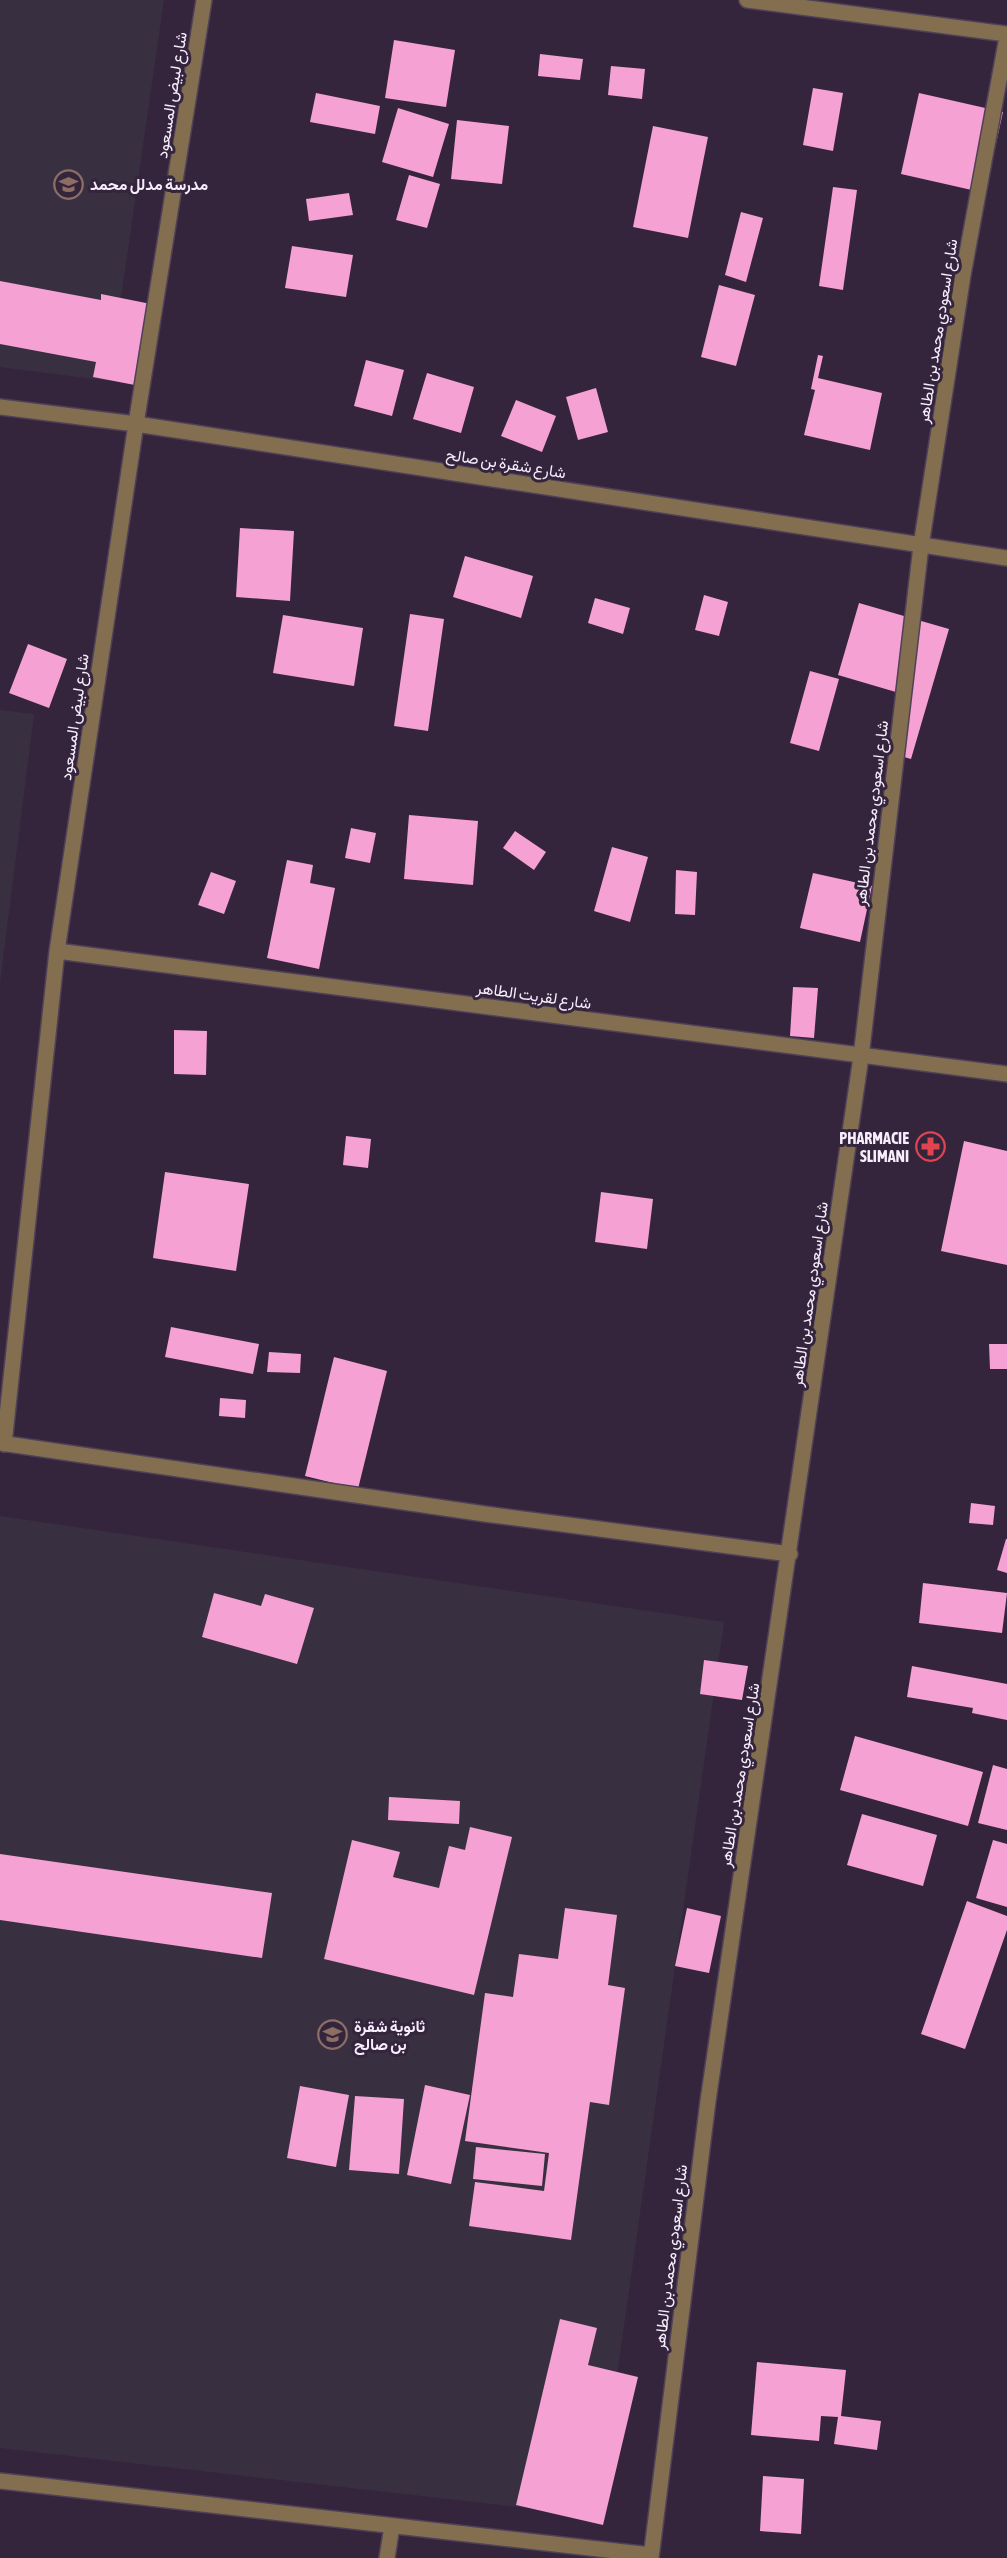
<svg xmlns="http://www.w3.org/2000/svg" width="1007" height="2558" font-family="'Asap Condensed',Vazirmatn,sans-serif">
	<rect width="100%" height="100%" fill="#34253d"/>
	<path fill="#383040" d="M0,0H164L109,381L0,367Z
		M0,710L34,714L0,983Z
		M0,1516L724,1622L597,2516L0,2448Z"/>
	<path fill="#f6a1d3" d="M394,40L455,50L446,107L385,98Z
		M540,54L583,59L580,80L538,76Z
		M611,66L645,69L642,99L608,95Z
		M813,88L843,93L833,151L803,145Z
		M316,93L380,106L375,134L310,122Z
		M919,93L1003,112L985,193L901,174Z
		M398,108L449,124L433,177L382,162Z
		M457,120L509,126L502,184L451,179Z
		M653,126L708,137L688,238L633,227Z
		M409,175L440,184L427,228L396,220Z
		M833,187L857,190L843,290L819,286Z
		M349,193L353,215L309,221L306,199Z
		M741,212L763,218L746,282L725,275Z
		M292,246L353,255L346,297L285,288Z
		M0,281L101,300V294L156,305L140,386L93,377L96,362L0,344Z
		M719,285L755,295L736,366L701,357Z
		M818,355L823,356L818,378L882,393L870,450L804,435L815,390L811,389Z
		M366,360L404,370L392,416L354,406Z
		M427,373L474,387L461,433L413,419Z
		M596,388L608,432L578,440L566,397Z
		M516,400L556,416L542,452L501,436Z
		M240,528L294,531L290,601L236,597Z
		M465,556L533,576L521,618L453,597Z
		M704,595L728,602L719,636L695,630Z
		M595,598L630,608L623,634L588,623Z
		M859,603L949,629L911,759L890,753L906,695L838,675Z
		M410,614L444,619L428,731L394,726Z
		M283,615L363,628L354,686L273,673Z
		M28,644L67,659L49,708L9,693Z
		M810,671L839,679L819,751L790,743Z
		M409,815L478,821L473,885L404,879Z
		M351,828L376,833L370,863L345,858Z
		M515,831L546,852L534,870L503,848Z
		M612,847L648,857L630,922L594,911Z
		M287,860L313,865L310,883L335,888L319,969L267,958Z
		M676,870L697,872L695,915L675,914Z
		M211,872L236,881L224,914L198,905Z
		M813,873L872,886L860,942L800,928Z
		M793,987L818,988L814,1038L790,1036Z
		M174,1030L207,1031L206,1075L174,1074Z
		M346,1136L371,1139L368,1168L343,1165Z
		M964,1141L1007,1151V1265L941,1251Z
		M165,1172L249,1184L236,1271L153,1258Z
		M601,1192L653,1199L647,1249L595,1242Z
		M171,1327L259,1344L253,1374L165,1357Z
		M989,1344H1007V1369H990Z
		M269,1352L301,1354L300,1373L267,1372Z
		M334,1357L387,1371L358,1489L305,1476Z
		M220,1398L246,1400L245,1418L219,1416Z
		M971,1503L995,1506L993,1525L969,1523Z
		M1006,1539H1007V1573L997,1570Z
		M923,1583L1007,1593L1002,1633L919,1623Z
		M214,1593L261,1606L265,1594L314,1608L297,1664L202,1637Z
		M704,1660L748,1666L742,1700L700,1694Z
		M912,1666L1007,1684V1720L972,1713L973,1708L907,1697Z
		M855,1736L983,1772L968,1826L840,1790Z
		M993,1765L1007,1769V1830L978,1823Z
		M389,1797L460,1801L459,1824L388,1820Z
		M862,1814L937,1835L923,1886L847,1865Z
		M470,1827L512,1837L474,1995L324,1959L352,1840L400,1852L393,1877L439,1888L449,1846L465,1850Z
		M993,1840L1007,1844V1907L976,1898Z
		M0,1854L272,1893L262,1958L0,1920Z
		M967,1901L1007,1916V1930L965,2049L921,2034Z
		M565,1908L617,1915L608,1985L625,1988L609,2105L590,2102L571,2240L469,2226L475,2182L544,2191L549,2153L465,2141L485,1993L513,1997L519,1954L558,1959Z
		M687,1908L721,1916L709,1973L675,1966Z
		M425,2085L470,2095L451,2184L407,2175Z
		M300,2086L349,2095L336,2167L287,2158Z
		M355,2096L404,2099L399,2174L349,2170Z
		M476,2147L545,2154L542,2186L473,2179Z
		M560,2319L597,2328L588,2365L638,2377L603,2525L516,2505Z
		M757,2362L846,2370L841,2416L881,2421L877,2450L834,2444L838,2417L821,2416L819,2441L751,2435Z
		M763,2476L804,2479L801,2534L760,2531Z"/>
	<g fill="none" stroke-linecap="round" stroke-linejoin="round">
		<defs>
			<path id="street" d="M747,0L1007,34
				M0,407L136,424L1007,558
				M57,951L1007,1074
				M0,1443L485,1514L790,1554
				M4,1444L57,951L136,424L204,0
				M0,2481L651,2555
				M387,2558L392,2526
				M651,2558L708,2101L861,1057L921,546L963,275L1007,37"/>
		</defs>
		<use href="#street" stroke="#4f4158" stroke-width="18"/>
		<use href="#street" stroke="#836f4f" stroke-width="15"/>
	</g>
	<defs>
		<symbol id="school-ring" viewBox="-11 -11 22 22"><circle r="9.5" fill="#34253d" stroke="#8d6e63" stroke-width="1.5"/><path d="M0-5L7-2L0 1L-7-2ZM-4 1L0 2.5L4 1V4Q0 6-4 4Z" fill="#8d6e63"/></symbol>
		<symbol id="pharmacy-ring" viewBox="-11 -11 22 22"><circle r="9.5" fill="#34253d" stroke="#e0444e" stroke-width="1.5"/><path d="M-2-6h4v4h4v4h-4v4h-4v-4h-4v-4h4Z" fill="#e0444e"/></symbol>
	</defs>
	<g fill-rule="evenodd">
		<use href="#school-ring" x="52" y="168" width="33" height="33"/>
		<use href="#pharmacy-ring" x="914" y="1130" width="33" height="33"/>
		<use href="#school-ring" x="316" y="2018" width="33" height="33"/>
	</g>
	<g text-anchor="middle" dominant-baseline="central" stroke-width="6" stroke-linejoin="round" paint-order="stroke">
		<g font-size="16" fill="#f7edfd" stroke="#34253d">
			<text transform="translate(171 95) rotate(-81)">شارع لبيض المسعود</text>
			<text transform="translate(937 331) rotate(-81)">شارع اسعودي محمد بن الطاهر</text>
			<text transform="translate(506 463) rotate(9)">شارع شقرة بن صالح</text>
			<text transform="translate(74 717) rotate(-82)">شارع لبيض المسعود</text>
			<text transform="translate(871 813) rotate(-83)">شارع اسعودي محمد بن الطاهر</text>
			<text transform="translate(534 995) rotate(8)">شارع لقريت الطاهر</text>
			<text transform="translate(809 1294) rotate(-82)">شارع اسعودي محمد بن الطاهر</text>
			<text transform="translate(739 1775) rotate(-81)">شارع اسعودي محمد بن الطاهر</text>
			<text transform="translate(670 2257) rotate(-83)">شارع اسعودي محمد بن الطاهر</text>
		</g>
		<g font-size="16" font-weight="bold" fill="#f7edfd" stroke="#34253d" text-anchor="start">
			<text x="90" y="184">مدرسة مدلل محمد</text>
			<text x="909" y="1138" text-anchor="end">PHARMACIE<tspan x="909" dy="18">SLIMANI</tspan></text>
			<text x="354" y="2026">ثانوية شقرة<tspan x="354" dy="18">بن صالح</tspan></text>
		</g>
	</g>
</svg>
